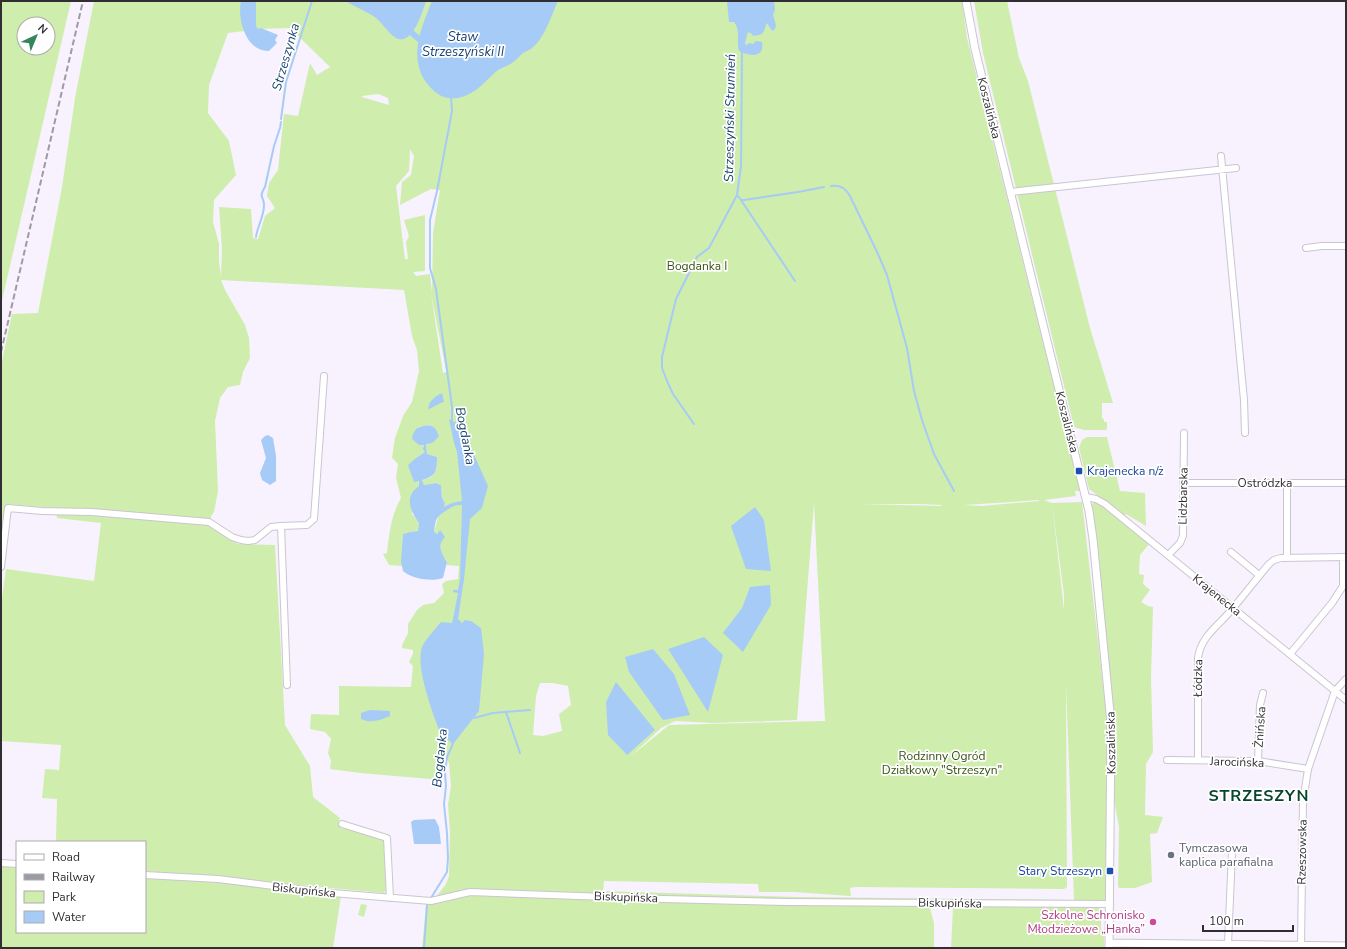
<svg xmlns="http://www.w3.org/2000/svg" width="1347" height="949" font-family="'Nunito Sans',sans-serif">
	<rect width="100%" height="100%" fill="#f8f2fe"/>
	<path fill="#cfedac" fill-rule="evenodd" d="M1,1H71L1,305ZM24,24H48V48H24Z
		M94,1H962L967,38L1080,491H1075L1076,496L1044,500L1052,503L1064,610V595L1052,503L1082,502L1109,737L1106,901L1101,902V929L1104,933V948H951L953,908H930L934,923V948H422L426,906L436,897L446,884L449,876L450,832L448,804L451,786L449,763L445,755L442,780L360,773L330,769L331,761L328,753L331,739L325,732L310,729L311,714L339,715V686L411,687L413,666L409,662L413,654V650L402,648V645L408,633V624L417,610L423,605L434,603L444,593L442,584L446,581L458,579L459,566L446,565L447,562L441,553L440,530L437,534L434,532L439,514L454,505L452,503L445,508L444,507L445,503L442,498L441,485L436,483L424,485L422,480C437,477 437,470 437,457L427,454L426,444L432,426L428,425L420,427L425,452L416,458L419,486L412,514L419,523L418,531L410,532L403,534L402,566L389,565L383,554L387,553C389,535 391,515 401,498L396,478L398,464L392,458L395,438L403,416L412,402L419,371L417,350L412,336L404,290L221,280L225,290L245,325L249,338L250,358L243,372L240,385L228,387L220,398L215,421L218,491L214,512L211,516V526L238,544L275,545L285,725L310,766L313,797L340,818L339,821L342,829L346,827L384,839L387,890L384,893L145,871V842H56L57,799L42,798L45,769L59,770L61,745L1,741V606L6,569L94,581L101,523L57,518L55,508L7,504L1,543V366L12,314L38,313L62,187L75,98ZM290,28L330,67L317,75L310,63L298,116L284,114L278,170L269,183L267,196L275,208L265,216L258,239L253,238L251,209L219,207L222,249L221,277L219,262V244L213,222L214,200L236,175L229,141L208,113L209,85L228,33L260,29ZM378,94L388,98L389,105L362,97V96ZM410,149L414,156L411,175L402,182L400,205L431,189L440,190L433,233L432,292L430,274L416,276L413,272L425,271V215L404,220L409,236L406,242L408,259H405L396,186L409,171ZM431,293L446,370V372L443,373ZM1039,501L982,506L964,505L1039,500ZM814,503L825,721L669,725L630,757L661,728L675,721L713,723L797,720ZM860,504H919L941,505V506ZM540,683H553L568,686L571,705L559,714L562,731L543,736L533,735L536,696ZM1066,685L1074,900L797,897L603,891L604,881L758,884L759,892H794L851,896L850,888L856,887L1064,889L1067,887Z
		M974,1H1007L1019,58L1028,81L1090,328L1113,403H1102V418L1104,419V422H1107V428L1106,430H1084L1074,427L983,53Z
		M1087,437H1107L1120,491L1145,493L1146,526L1126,514L1125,516L1089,489L1079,448L1082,440Z
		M1096,501L1150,543L1140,555L1139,574L1144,575L1143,584L1150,590L1141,602L1148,606L1153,607L1151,678L1153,752L1146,764L1145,815L1163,817L1157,833L1150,834L1152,882L1135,888H1119L1118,886L1119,827L1114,800V719L1091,507L1093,503Z
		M1,866L17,868V932H145V878L220,883L341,896L333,948H1Z
		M361,904L367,905L364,917L358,915Z"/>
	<path fill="#a7cbf7" d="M241,1H256V26L258,29L261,28L278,35L275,40L277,43L269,51C246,52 237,19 241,1Z
		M346,1H426C423,11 412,47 396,38C389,34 383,24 376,18C367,11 356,8 346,1Z
		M432,1H558C551,16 545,38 531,49C529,50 526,51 523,53C519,57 516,60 512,63C507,66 503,67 498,70C486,80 478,92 462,97C451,100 442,98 434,91C405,65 420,30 432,1Z
		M727,1H774L775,10L773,15L776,25L775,29L772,31L767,23C763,33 765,34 753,36L752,34L748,32L745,43L746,45L750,43L753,44L756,41L762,42C765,59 749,56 739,51C736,40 741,31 734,22H729Z
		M442,393L444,402C438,403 434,408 428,409C429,401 435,396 442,393Z
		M449,419L454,422L459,421L488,486L482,508L470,519L464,579L458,619L462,623L465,620L471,621L481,628L484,654L479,711L453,744L447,739L442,738C434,716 415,669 422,647C425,640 436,628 441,622L452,623L453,619L458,593L453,592V590H458L460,579L462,505C455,505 453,506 447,510C436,517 436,518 434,532L437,534L440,530L445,537C437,545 441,553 447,562L443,578C432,582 412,579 403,571L401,561L403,534L410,532L418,531L419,523C410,511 404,496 419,486V481L414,482L408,465L416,458L425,452L423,449L424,445H419L412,439L413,434L416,429C427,423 435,423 439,436C435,441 432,444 426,444L427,454L437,457C437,470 437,476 422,480L424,485L436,483L441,485L442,498L445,503L444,507L452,503L462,501L457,452L454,443Z
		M268,435L273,438L276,456V481L270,485L262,480L260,473L266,458L261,440L265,436Z
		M755,507L764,520L771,571L746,569L731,526Z
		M770,585L771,605L743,652L723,633L742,608L750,587Z
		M704,637L723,655L708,712L668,649Z
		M653,649L674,674L690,715L663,720L629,672L625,657Z
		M616,682L655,730L627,755L608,735L606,702Z
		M370,710L390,711V716C380,720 371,724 361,719V713Z
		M435,819L439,827L441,844H414L411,822L414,820Z"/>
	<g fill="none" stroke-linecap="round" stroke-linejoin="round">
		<path stroke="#a7cbf7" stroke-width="2" d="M451,96L452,111L437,191L430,220V268L436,289L452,407V421
			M281,119L286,82L312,1
			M831,186C841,185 845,188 850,196L878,254L887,275L907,348L914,391L922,420L934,454L954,491
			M737,195L741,200H744L798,192L824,187
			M741,200L795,281
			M256,237C257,227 264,217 264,205C264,196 258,198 265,187L274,146L280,128L281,122
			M694,424L673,394L667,381L662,368V357L676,299L697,257L709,248L737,195L741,166L742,51
			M506,712L520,753
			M474,718L493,713L530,710
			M431,898L447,872L448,858L447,833L444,804L446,786L445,773L447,757L452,746L453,741
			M424,948L427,905"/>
		<path stroke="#a7cbf7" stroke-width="6" d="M412,33L419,39"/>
		<defs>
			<path id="minor" d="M1221,156L1244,400L1245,433
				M1010,192L1236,168
				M1306,248L1322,246H1346
				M1183,483H1346
				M1086,497L1096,499L1105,504L1346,700
				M281,526L307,525L314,519L324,376
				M1231,552L1259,575
				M1168,555L1180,543L1183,536L1184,433
				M1287,558V483
				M1,567L8,508L42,511L92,512L209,522L232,537L241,540L248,541L255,540L271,527L281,526L287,685
				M1290,654L1332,603L1343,586V557
				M1167,760L1258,761L1308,769
				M1198,760V658C1201,635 1220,625 1233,608C1245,594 1257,578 1269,564L1274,560L1281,558L1346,557
				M1258,761L1260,705L1263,693
				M342,824L387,838L390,898
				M1,863L17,864
				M145,875L218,879L320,892L431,901L470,892L663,899L788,902L1110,904
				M1228,944L1232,852
				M1301,945L1303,802L1308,769L1335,691L1346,679"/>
			<path id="tertiary" d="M966,1L975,49L1089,511L1093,539L1111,723L1109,948
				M1109,943L1346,946"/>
		</defs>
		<use href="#minor" stroke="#cbc5d1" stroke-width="8"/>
		<use href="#tertiary" stroke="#cbc5d1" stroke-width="9"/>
		<use href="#minor" stroke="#fff" stroke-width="6"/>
		<use href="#tertiary" stroke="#fff" stroke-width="7"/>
		<path stroke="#9e9aa3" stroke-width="2" stroke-dasharray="6 3" stroke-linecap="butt" d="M1,352L83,1"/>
	</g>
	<g fill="#1a4fb4" stroke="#fff" stroke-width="1.5">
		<rect x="1075" y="467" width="8" height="8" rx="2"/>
		<rect x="1106" y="867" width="8" height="8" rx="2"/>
	</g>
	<circle fill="#6b7280" stroke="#fff" stroke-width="1.5" cx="1171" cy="855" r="4"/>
	<circle fill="#d1479c" stroke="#fff" stroke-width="1.5" cx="1153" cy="922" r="4"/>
	<g text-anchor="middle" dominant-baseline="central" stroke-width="3.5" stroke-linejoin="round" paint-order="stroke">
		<g font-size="12" fill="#312e33" stroke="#fff">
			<text transform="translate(989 108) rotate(76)">Koszalińska</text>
			<text transform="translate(1067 422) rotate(76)">Koszalińska</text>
			<text x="1265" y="483">Ostródzka</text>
			<text transform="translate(1183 496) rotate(-89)">Lidzbarska</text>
			<text transform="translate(1217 595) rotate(39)">Krajenecka</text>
			<text transform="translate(1198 678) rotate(-89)">Łódzka</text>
			<text transform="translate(1260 727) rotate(-86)">Żnińska</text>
			<text transform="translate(1111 743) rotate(-91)">Koszalińska</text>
			<text transform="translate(1237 762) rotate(2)">Jarocińska</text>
			<text transform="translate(1302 852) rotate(-89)">Rzeszowska</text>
			<text transform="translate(304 890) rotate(6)">Biskupińska</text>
			<text transform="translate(626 897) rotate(2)">Biskupińska</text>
			<text transform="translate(950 903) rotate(1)">Biskupińska</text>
		</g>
		<g font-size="12" fill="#395113" stroke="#fff">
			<text x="697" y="266">Bogdanka I</text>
			<text x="942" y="756">Rodzinny Ogród<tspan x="942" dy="14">Działkowy "Strzeszyn"</tspan></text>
		</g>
		<g font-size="12" fill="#164399" stroke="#fff" text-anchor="start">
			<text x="1087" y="471">Krajenecka n/ż</text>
			<text x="1102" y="871" text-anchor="end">Stary Strzeszyn</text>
		</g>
		<g font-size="12" fill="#5b616d" stroke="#fff" text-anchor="start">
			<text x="1179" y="848">Tymczasowa<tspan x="1179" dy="14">kaplica parafialna</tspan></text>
		</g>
		<g font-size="12" fill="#b23c85" stroke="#fff" text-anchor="end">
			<text x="1145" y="915">Szkolne Schronisko<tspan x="1145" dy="14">Młodzieżowe „Hanka”</tspan></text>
		</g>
		<g font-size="13" font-style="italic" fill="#194371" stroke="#fff">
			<text x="463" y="37">Staw<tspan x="463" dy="15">Strzeszyński II</tspan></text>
			<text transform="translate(286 57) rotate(-74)">Strzeszynka</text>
			<text transform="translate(730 118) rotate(-89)">Strzeszyński Strumień</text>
			<text transform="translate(465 436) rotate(79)">Bogdanka</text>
			<text transform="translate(440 758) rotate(-84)">Bogdanka</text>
		</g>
		<g font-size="16" font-weight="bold" letter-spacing="1" fill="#054528" stroke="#fff">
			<text x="1259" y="796">STRZESZYN</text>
		</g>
	</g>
	<rect width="1347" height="949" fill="none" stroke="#312e33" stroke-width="4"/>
	<rect x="16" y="841" width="130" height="92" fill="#ffffff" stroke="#adabad"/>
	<rect x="24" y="854" width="20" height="6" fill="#ffffff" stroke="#adabad"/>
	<text x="52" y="861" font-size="12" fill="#312e33">Road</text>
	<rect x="24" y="874" width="20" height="6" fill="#9e9aa3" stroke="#adabad"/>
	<text x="52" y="881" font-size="12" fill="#312e33">Railway</text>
	<rect x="24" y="891" width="20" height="12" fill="#cfedac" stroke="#adabad"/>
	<text x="52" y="901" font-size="12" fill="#312e33">Park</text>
	<rect x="24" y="911" width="20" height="12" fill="#a7cbf7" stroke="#adabad"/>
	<text x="52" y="921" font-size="12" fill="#312e33">Water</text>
	<g transform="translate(36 36) rotate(44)"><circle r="19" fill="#ffffff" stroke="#adabad"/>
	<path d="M0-3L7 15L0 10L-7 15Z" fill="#328659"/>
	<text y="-6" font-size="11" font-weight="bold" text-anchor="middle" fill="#312e33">N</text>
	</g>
	<path d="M1203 925v6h90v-6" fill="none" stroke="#312e33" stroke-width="2"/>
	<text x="1209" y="925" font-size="12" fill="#312e33" stroke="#ffffff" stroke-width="3" paint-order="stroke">100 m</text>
</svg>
